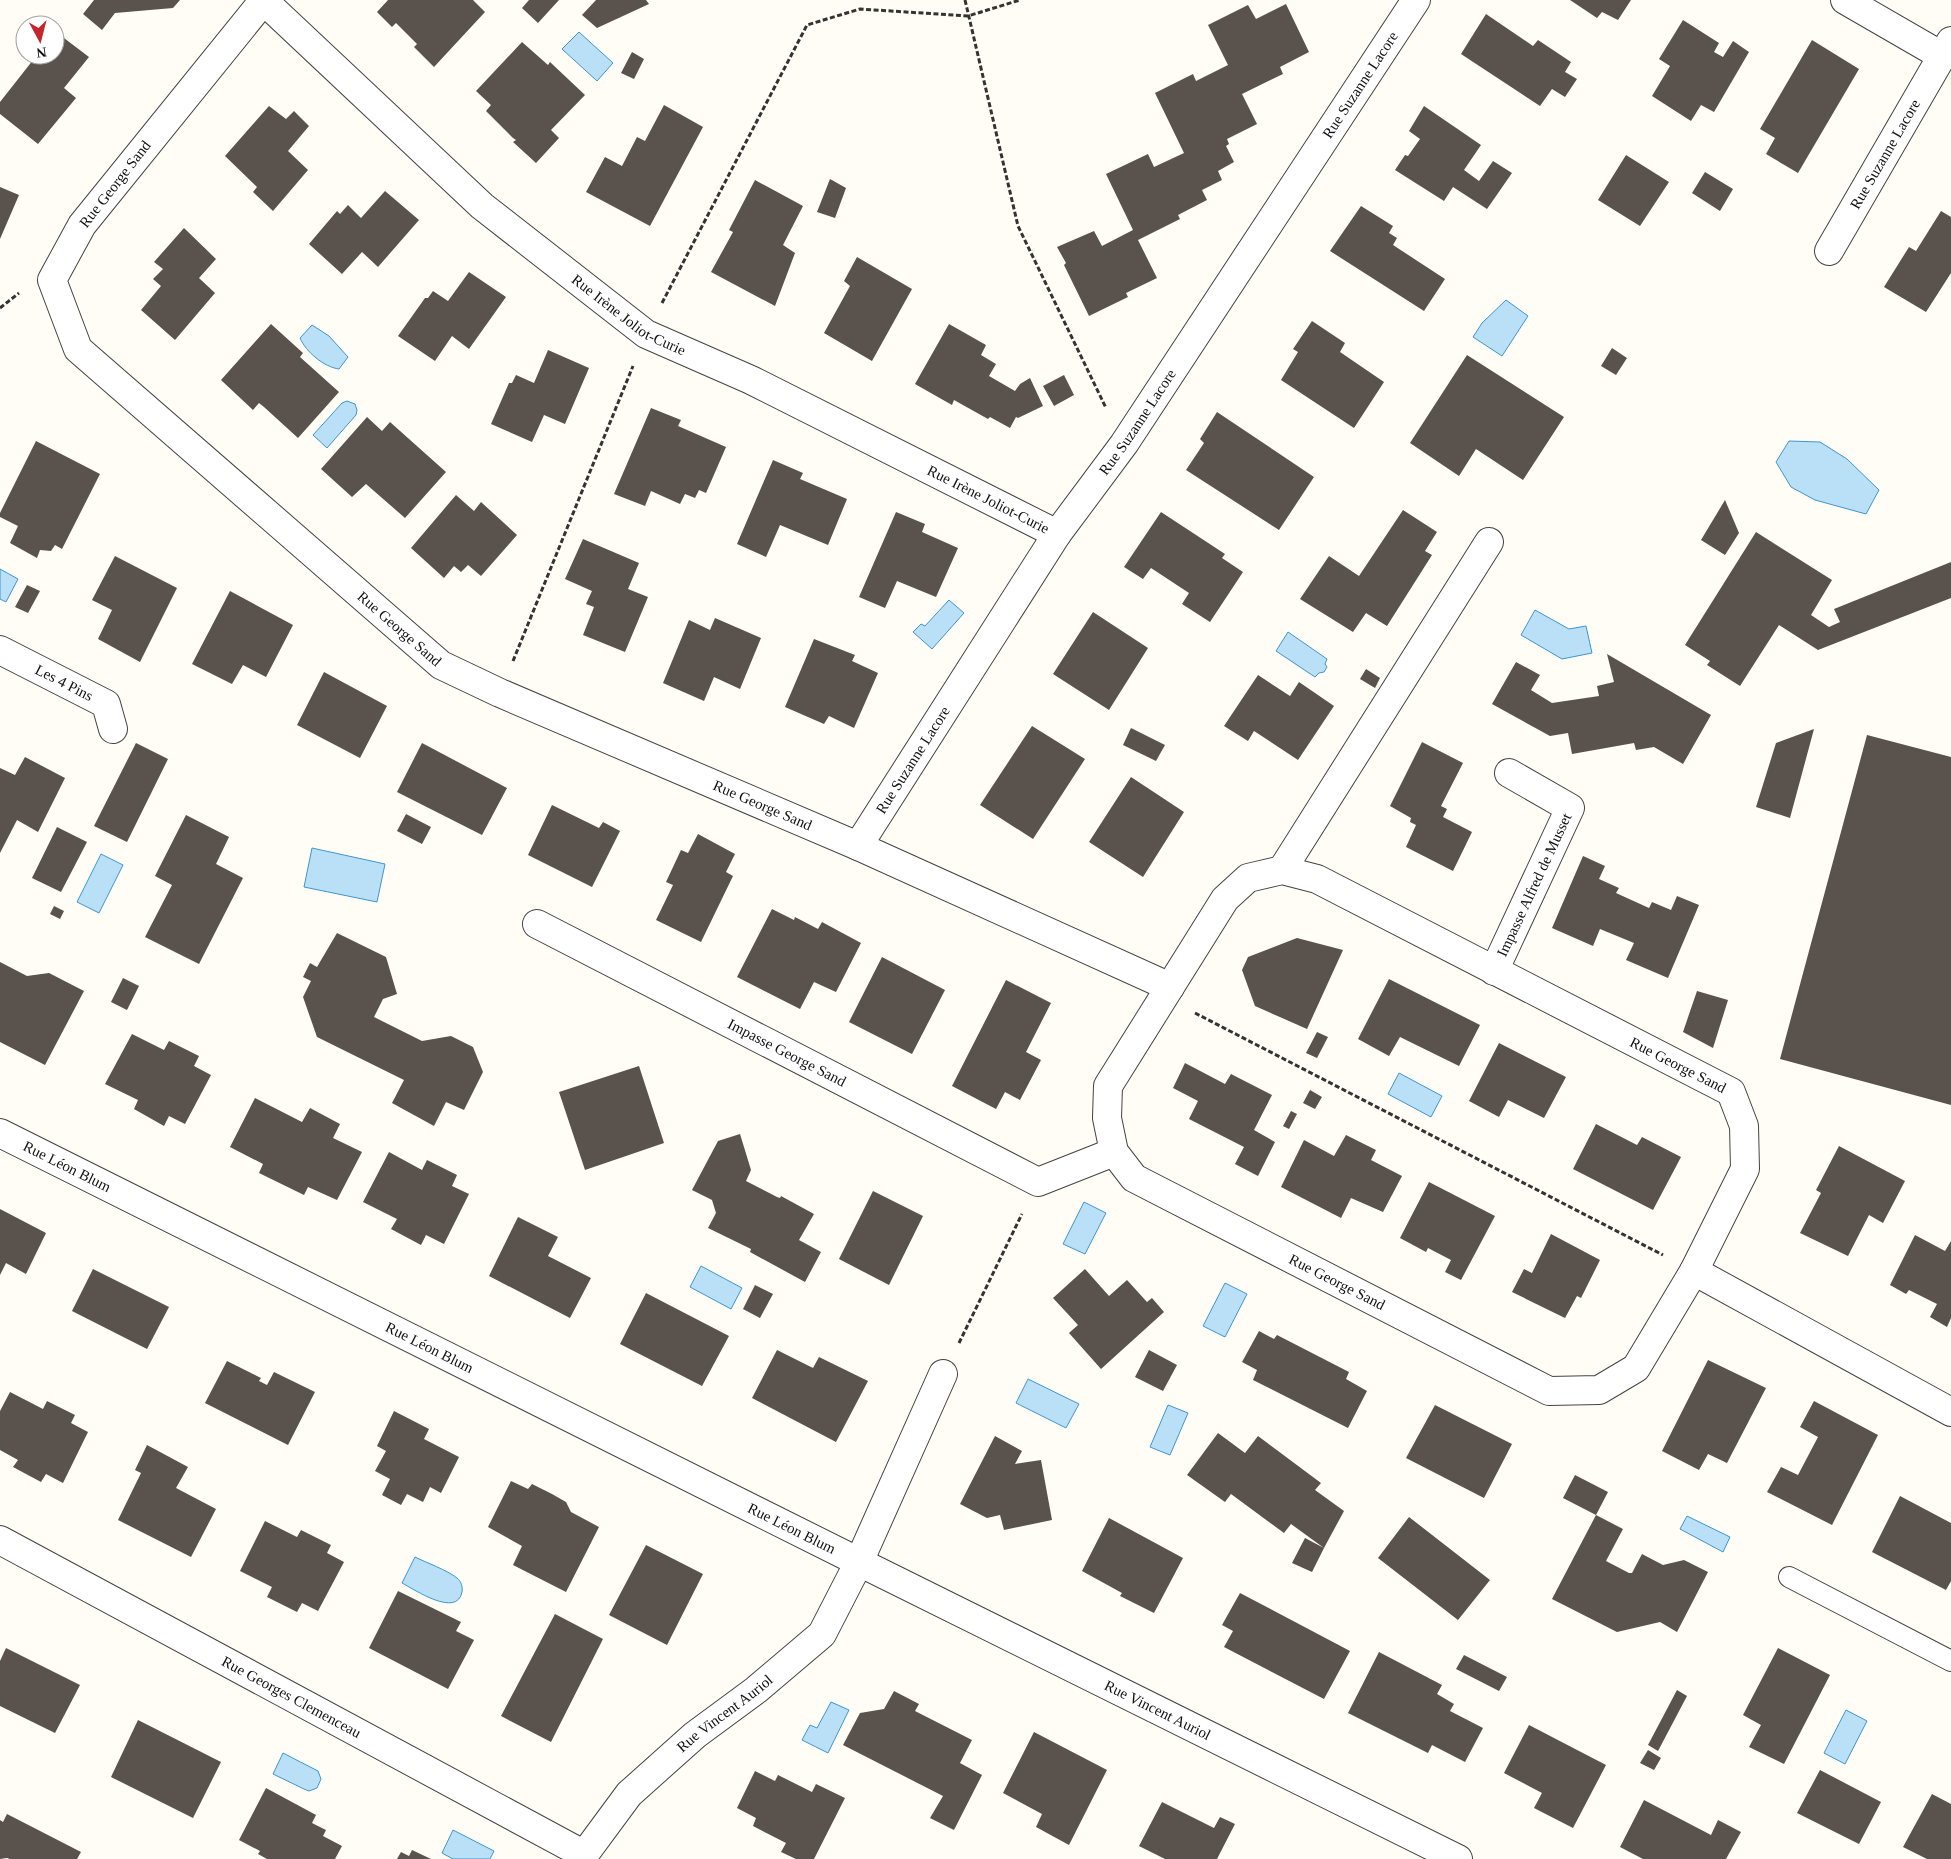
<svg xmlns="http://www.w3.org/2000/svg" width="1951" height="1859" font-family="Georgia,serif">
	<rect width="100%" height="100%" fill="#fffdf5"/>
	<path fill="#b9e0f7" stroke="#3f96cf" d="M579,32L613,63L597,81L562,49Z
		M1506,300L1528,316L1502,356L1473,337L1482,323Z
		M312,325L329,336L348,357L339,369C324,367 306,352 300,338Z
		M347,401L355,404L357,410L356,415L327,448L313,435L342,403Z
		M1789,441L1820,442L1847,459L1879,490L1866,514L1815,500L1791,487L1776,462Z
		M0,569L18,579L6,602L0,599Z
		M949,600L964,613L932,649L913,632L921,624L925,626Z
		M1535,610L1569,629L1586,626L1592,653L1562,659L1521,635Z
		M1288,632L1327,659L1325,664L1327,667L1324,672L1319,673L1315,677L1276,651Z
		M312,848L385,864L377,902L304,887Z
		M101,854L123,865L99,913L77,902Z
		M1399,1073L1442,1096L1431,1117L1388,1094Z
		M1084,1202L1106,1213L1085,1254L1063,1244Z
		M701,1266L742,1288L731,1309L690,1287Z
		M1225,1283L1247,1294L1225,1337L1203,1326Z
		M1028,1379L1079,1404L1066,1428L1016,1403Z
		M1168,1405L1188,1413L1170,1455L1150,1447Z
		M1687,1516L1730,1537L1723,1552L1680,1529Z
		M415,1557C427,1563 447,1570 457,1578C461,1581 463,1587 462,1592C457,1618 415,1590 402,1583Z
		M831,1702L849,1710L828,1753L802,1740L810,1725L817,1728Z
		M1846,1710L1867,1721L1845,1764L1824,1753Z
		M283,1753L318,1771L321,1779L317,1788L309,1791L304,1789L273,1774Z
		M453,1830L494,1851L490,1859H453L442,1853Z"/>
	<path fill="#5a524d" d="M94,0H180L173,8L115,13L102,30L83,14Z
		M388,0H473L485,12L434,67L414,47L417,44L396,23L392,27L377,12Z
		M529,0H559L538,23L522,8Z
		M596,0H646L649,4L597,28L582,15Z
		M1570,0H1631L1618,20L1602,12L1597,18Z
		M1286,4L1309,52L1280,67L1283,74L1242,94L1257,124L1227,139L1229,144L1226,146L1234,162L1218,171L1222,180L1202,190L1207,200L1178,215L1180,219L1138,240L1157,278L1126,293L1128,297L1089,316L1064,265L1066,263L1057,247L1094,231L1102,246L1133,230L1106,174L1148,154L1154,167L1184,153L1155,93L1193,74L1196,81L1228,65L1208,25L1248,5L1256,19Z
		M1486,14L1533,46L1538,40L1571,62L1565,72L1577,79L1565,97L1552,89L1540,106L1461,54Z
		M1683,20L1719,43L1714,52L1723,57L1733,41L1749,52L1714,112L1701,105L1691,121L1652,96L1670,66L1659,59Z
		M56,32L89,57L64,88L76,98L38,144L0,114V102L37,55H55Z
		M1812,40L1859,69L1798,173L1766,154L1775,138L1760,129Z
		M522,42L548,65L550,62L585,95L551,130L559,138L536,163L513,142L516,140L513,138L486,111L491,105L476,91Z
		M632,52L644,59L634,79L621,73Z
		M664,105L703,127L650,226L586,192L605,157L622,166L637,137L645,141Z
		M269,106L286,119L294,111L309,126L288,151L308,170L273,211L253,192L257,187L225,156Z
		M1424,106L1481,145L1464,170L1479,181L1493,161L1512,173L1487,209L1453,187L1444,201L1395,170L1405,155L1408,156L1420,139L1409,131Z
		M1626,155L1669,182L1640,226L1598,200Z
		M1705,172L1733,189L1720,211L1692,193Z
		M830,179L846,188L835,218L817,212Z
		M755,180L803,206L783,245L795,253L775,306L711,272L733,232L729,230Z
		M0,187L19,195L0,239Z
		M385,191L419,220L378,267L362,252L342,274L309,244L337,211L340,214L348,205L361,218Z
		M1361,206L1393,226L1389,233L1397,238L1393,245L1445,279L1424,311L1330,251Z
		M1941,211L1951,217V273L1926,312L1884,287L1909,247L1916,251Z
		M184,228L216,259L199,278L215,293L175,340L141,310L161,286L153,279L163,269L154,262Z
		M857,257L912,289L872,361L824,333L850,286L844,281Z
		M469,272L506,297L469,349L452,336L435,361L398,336L425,298H428L433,291L448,301Z
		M1312,321L1345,343L1340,352L1384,382L1354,428L1281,380L1298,352L1293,349Z
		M271,324L303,353L300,357L339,392L298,438L264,407L259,403L253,410L221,380Z
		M949,324L986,345L981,355L996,364L989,376L1015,391L1020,384L1030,378L1043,406L1018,418L1016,417L1010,428L990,417L988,419L954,400L952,405L915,384Z
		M1612,348L1627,358L1616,375L1601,366Z
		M548,350L589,368L565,424L544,415L532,442L491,424L509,383H512L516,375L534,383Z
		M1467,355L1564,417L1523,480L1476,449L1459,476L1410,443Z
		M1064,375L1074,395L1054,406L1043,386Z
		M651,408L681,420L678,426L726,447L706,493L699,490L695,498L685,494L680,504L651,491L645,506L614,494Z
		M1217,412L1314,477L1279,530L1186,470L1204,443L1200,439Z
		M367,417L382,431L390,422L446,472L405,518L366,484L352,497L321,469Z
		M36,441L100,474L62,549L55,545L51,551L40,550L37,558L10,543L18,526L0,517V513Z
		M773,460L803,473L800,479L847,499L828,545L780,525L766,557L737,544Z
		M456,495L474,511L481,502L517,535L481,576L468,565L461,572L454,566L444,578L411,548Z
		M1725,500L1739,533L1725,555L1701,540Z
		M1403,510L1437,532L1425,551L1432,555L1387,626L1366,613L1353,632L1300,599L1329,556L1359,576Z
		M896,512L925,524L922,532L958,548L936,597L897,581L885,608L859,597Z
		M1161,512L1225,554L1222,558L1243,572L1210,622L1182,604L1189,593L1151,568L1143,579L1124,567Z
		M1756,532L1832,580L1811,615L1829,627L1840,622L1834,609L1951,562V598L1818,650L1779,625L1740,686L1707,665L1710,661L1685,645Z
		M583,539L639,563L628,589L648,597L625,652L583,635L594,607L586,604L592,591L565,579Z
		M115,556L177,588L140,662L98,639L112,610L92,600Z
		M27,585L40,591L28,613L15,607Z
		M230,591L293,625L266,677L243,665L232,684L192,664Z
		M1093,612L1148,648L1109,710L1053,674Z
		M715,618L761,638L740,689L714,677L704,701L663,683L689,620L710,630Z
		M814,639L855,655L852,661L878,673L854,728L829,716L824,724L785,707Z
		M1607,654L1711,715L1683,764L1654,747L1636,750L1634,743L1572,754L1568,733L1550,736L1492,704L1516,662L1540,675L1531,690L1552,703L1599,696L1597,686L1614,682Z
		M1366,669L1380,678L1375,688L1360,679Z
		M324,672L387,706L360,758L297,725Z
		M1258,675L1290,696L1299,682L1334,706L1298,760L1254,731L1248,741L1224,726Z
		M1032,726L1085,759L1033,839L980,805Z
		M1131,728L1165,745L1156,761L1123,745Z
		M1814,729L1790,818L1756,807L1776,743Z
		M1867,735L1951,757V1105L1780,1059Z
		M1422,742L1463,763L1441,806L1447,809L1443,817L1472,832L1453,871L1406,847L1416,825L1410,822L1411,818L1390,806Z
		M136,743L168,759L127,842L94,826Z
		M422,743L507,788L482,835L397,792Z
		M25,757L65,778L38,832L17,820L0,853V768L15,775Z
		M1131,777L1184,812L1143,877L1089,842Z
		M552,805L599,828L603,822L620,831L592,887L528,855Z
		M406,814L431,827L422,844L397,831Z
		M186,815L229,837L216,864L243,878L199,964L145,937L172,885L155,876Z
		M57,827L87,842L61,892L32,878Z
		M698,834L735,854L726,872L733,876L701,942L656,920L673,885L666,882L681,850L688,853Z
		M1583,856L1605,866L1599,879L1619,888L1616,893L1649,908L1652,902L1671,910L1677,896L1699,905L1668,978L1626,960L1634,943L1600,929L1593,946L1552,928Z
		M54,906L64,911L60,919L50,914Z
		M772,909L794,920L795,917L818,929L822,922L861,943L836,992L814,982L800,1009L737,977Z
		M337,933L386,957L397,994L383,999L374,1017L422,1041L451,1036L473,1047L483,1072L464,1110L446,1102L434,1126L392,1103L404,1080L317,1037L303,997L311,981L303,977L310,963L317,967Z
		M1297,938L1343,950L1307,1029L1255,1006L1242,970L1248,957Z
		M882,957L945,990L912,1054L849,1022Z
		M0,962L27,976L49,973L84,991L45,1065L0,1042Z
		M123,978L139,986L127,1010L111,1002Z
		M1389,979L1480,1025L1459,1066L1400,1037L1389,1056L1358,1039Z
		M1006,980L1051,1003L1026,1052L1041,1060L1020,1100L1005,1092L996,1109L952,1086Z
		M1697,991L1728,1000L1713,1048L1683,1032Z
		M1317,1032L1328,1037L1317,1058L1306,1053Z
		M132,1034L164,1050L169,1041L199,1056L194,1066L211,1075L185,1124L169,1116L164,1126L134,1109L138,1100L105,1084Z
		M1499,1043L1566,1077L1544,1118L1508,1100L1499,1117L1469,1101Z
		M1185,1063L1225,1084L1231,1074L1272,1095L1254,1130L1275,1142L1258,1176L1235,1164L1244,1147L1189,1119L1198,1101L1173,1088Z
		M639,1066L664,1143L585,1170L559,1092Z
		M1310,1090L1322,1097L1315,1109L1303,1103Z
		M255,1098L302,1122L310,1108L340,1124L333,1138L362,1152L337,1200L308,1187L304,1195L259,1173L263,1164L230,1147Z
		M1291,1111L1297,1114L1289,1129L1283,1126Z
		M1596,1124L1637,1145L1642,1137L1681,1157L1653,1210L1573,1169Z
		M740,1134L751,1170L746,1181L777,1197L780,1198L781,1196L814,1214L799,1240L821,1252L805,1282L750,1252L751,1249L708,1228L716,1213L712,1200L692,1190L718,1141Z
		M1346,1135L1376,1150L1371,1160L1402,1176L1383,1212L1351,1198L1341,1218L1281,1187L1304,1140L1334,1156Z
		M1839,1146L1905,1181L1883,1223L1869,1215L1848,1256L1800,1233L1821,1193L1816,1190Z
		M389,1152L422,1170L427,1160L457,1175L452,1186L469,1194L444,1244L426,1235L421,1245L391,1229L397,1219L363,1202Z
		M1429,1182L1495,1216L1461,1280L1445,1272L1451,1260L1428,1248L1426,1252L1400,1238Z
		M873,1191L923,1216L889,1285L839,1259Z
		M0,1209L46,1233L26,1274L6,1263L0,1275Z
		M518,1217L558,1237L548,1256L591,1278L570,1318L489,1276Z
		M1551,1234L1600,1260L1581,1298L1577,1296L1565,1318L1512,1292L1524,1269L1532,1273Z
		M1915,1235L1945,1251L1951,1241V1318L1947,1327L1930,1317L1937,1304L1909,1290L1906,1294L1890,1285Z
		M93,1269L169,1307L147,1349L72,1311Z
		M1085,1269L1109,1296L1127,1280L1147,1302L1152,1298L1164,1312L1101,1369L1069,1333L1078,1325L1053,1298Z
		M755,1285L773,1294L760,1318L743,1309Z
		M646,1293L729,1336L702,1386L620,1344Z
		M1259,1331L1274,1339L1277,1335L1349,1372L1346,1379L1367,1391L1348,1428L1253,1380L1257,1370L1242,1362Z
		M777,1350L813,1368L819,1357L868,1381L836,1442L752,1398Z
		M1149,1350L1177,1365L1163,1391L1135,1377Z
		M1708,1360L1766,1388L1727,1463L1708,1454L1699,1470L1662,1451Z
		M227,1361L261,1378L259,1381L267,1385L274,1372L315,1392L288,1445L205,1403Z
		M10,1392L43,1409L47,1401L75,1415L71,1423L88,1432L63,1483L46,1474L41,1482L13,1467L18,1460L0,1450V1411Z
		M1814,1401L1878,1435L1832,1525L1767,1492L1781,1467L1798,1475L1818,1437L1800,1427Z
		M1435,1405L1512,1444L1484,1498L1406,1458Z
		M394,1411L429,1429L424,1439L459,1457L441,1493L430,1487L423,1502L407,1494L401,1505L382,1495L390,1479L375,1471L386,1451L377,1446Z
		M1218,1433L1245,1453L1258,1436L1321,1483L1315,1490L1344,1511L1324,1548L1291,1524L1284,1533L1231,1494L1225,1502L1187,1475Z
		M995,1436L1022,1451L1015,1464L1041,1460L1052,1520L1004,1530L1000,1515L987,1518L960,1504Z
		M147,1445L188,1467L176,1488L216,1509L191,1557L118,1520L141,1473L135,1470Z
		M1575,1475L1608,1492L1596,1515L1563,1498Z
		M511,1481L528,1489L532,1484L552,1494L566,1502L571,1512L599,1527L566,1592L513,1565L522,1546L488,1527Z
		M1900,1496L1951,1523V1581L1946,1590L1872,1552Z
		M1596,1515L1623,1529L1606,1561L1629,1573H1632L1642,1554L1663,1565L1684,1560L1708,1572L1677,1632L1660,1622L1617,1632L1552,1599Z
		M1409,1517L1490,1580L1458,1620L1378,1558Z
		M1109,1518L1183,1558L1154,1613L1120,1596L1122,1593L1082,1571Z
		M265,1521L297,1537L301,1530L331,1545L327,1553L344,1562L318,1611L302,1603L297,1612L267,1597L272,1587L240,1571Z
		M1305,1538L1324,1548L1312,1572L1292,1563Z
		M646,1545L703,1574L667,1645L609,1615Z
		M398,1591L461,1622L456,1631L474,1640L448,1689L369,1648Z
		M1240,1593L1350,1651L1324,1699L1224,1647L1233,1631L1222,1625Z
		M555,1614L603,1639L551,1742L501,1716Z
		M6,1648L80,1685L55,1733L0,1706V1661Z
		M1778,1648L1830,1675L1784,1764L1749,1747L1761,1725L1743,1715Z
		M1379,1652L1442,1685L1437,1694L1454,1704L1450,1711L1483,1728L1465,1762L1432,1745L1428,1753L1348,1713Z
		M1464,1655L1507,1677L1499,1691L1456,1669Z
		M1677,1690L1687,1696L1658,1751L1648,1745Z
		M894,1691L919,1704L915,1711L972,1740L960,1763L982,1775L954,1830L930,1818L943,1796L843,1745L860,1713L884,1709Z
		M138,1720L221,1762L193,1818L111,1777Z
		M1529,1725L1606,1765L1573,1828L1534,1808L1542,1793L1504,1773Z
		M1034,1732L1107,1770L1069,1845L1036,1827L1042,1814L1003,1793Z
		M1648,1750L1661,1758L1654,1770L1640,1763Z
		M1820,1770L1881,1802L1859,1844L1797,1813Z
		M755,1771L775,1781L778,1775L812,1792L816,1784L845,1798L814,1859H796L781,1852L786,1843L753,1826L756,1818L737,1808Z
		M266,1788L316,1815L312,1823L326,1830L323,1836L342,1846L335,1859H267L258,1854L260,1851L239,1840Z
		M1932,1794L1951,1804V1859H1927L1903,1847Z
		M1644,1800L1711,1835L1718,1820L1741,1832L1726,1859H1643L1620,1847Z
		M1162,1802L1214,1828L1220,1817L1235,1824L1217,1859H1165L1139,1846Z
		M7,1814L81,1852L77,1859H10L7,1858L0,1859V1820L3,1822Z
		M412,1850L431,1859H397L401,1852L409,1856Z"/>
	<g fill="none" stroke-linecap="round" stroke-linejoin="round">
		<defs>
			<path id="lane" d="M1789,1577L1951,1661"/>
			<g id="street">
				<path id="s1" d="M263,0L482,206L646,334L751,380L1057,534"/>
				<path id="s2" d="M264,0L82,225L52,280L78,349L441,665L500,693L858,846L1170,987"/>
				<path d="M1845,0L1942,56L1951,41"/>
				<path id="s3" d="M1829,251L1942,56"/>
				<path id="s4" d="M0,650L106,704L113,729"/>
				<path id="s5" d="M858,846L1057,534L1124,444L1416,0"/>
				<path d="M1282,870L1317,879L1731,1092L1744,1126L1745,1169L1694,1271L1636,1368L1599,1390L1549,1391L1134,1178L1114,1152L1107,1118L1108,1086L1225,899L1248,878Z"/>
				<path d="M1282,870L1489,542"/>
				<path id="s6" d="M537,924L1038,1182L1114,1152"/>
				<path id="s7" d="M1494,971L1570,808L1509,773"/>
				<path id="s8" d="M0,1133L859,1562L943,1374"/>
				<path d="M1694,1271L1951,1412"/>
				<path id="s9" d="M0,1540L583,1854"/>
				<path id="s10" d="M581,1859L629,1794L695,1735L756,1690L822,1634L859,1562L1458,1859"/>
			</g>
		</defs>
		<use href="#lane" stroke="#444" stroke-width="22"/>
		<use href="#street" stroke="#444" stroke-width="30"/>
		<path stroke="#333" stroke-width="3" stroke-dasharray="5 2.5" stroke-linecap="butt" d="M965,0L1018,226L1106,408
			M662,303L807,25L860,9L968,16L1020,0
			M0,308L19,293
			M513,661L633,366
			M1195,1013L1663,1255
			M959,1343L1022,1214"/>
		<use href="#lane" stroke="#fff" stroke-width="20"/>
		<use href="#street" stroke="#fff" stroke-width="28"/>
	</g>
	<g text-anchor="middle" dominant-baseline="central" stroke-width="5" stroke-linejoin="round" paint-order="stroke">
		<g font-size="15" fill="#111" stroke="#fff">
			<text stroke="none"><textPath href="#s5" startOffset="912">Rue Suzanne Lacore</textPath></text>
			<text stroke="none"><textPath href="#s3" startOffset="112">Rue Suzanne Lacore</textPath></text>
			<text transform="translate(115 184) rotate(-52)">Rue George Sand</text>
			<text stroke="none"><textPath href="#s1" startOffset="484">Rue Irène Joliot-Curie</textPath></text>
			<text stroke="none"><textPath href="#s5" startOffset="508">Rue Suzanne Lacore</textPath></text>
			<text stroke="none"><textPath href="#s1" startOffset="889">Rue Irène Joliot-Curie</textPath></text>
			<text stroke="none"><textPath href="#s2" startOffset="852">Rue George Sand</textPath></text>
			<text stroke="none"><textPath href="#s4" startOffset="72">Les 4 Pins</textPath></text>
			<text stroke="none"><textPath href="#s5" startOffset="102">Rue Suzanne Lacore</textPath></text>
			<text stroke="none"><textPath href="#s2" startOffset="1258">Rue George Sand</textPath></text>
			<text stroke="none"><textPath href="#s7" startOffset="95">Impasse Alfred de Musset</textPath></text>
			<text stroke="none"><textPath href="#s6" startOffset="281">Impasse George Sand</textPath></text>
			<text transform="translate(1678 1065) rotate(27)">Rue George Sand</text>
			<text stroke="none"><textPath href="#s8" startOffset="75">Rue Léon Blum</textPath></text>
			<text transform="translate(1337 1282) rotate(27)">Rue George Sand</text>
			<text stroke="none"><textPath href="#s8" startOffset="480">Rue Léon Blum</textPath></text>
			<text stroke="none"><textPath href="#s8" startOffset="885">Rue Léon Blum</textPath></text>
			<text stroke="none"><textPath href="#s9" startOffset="331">Rue Georges Clemenceau</textPath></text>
			<text stroke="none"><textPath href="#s10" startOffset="746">Rue Vincent Auriol</textPath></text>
			<text stroke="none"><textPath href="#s10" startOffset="206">Rue Vincent Auriol</textPath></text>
		</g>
	</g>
	<g transform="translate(40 40) rotate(173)"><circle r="24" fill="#ffffff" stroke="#a0a0a0"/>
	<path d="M0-4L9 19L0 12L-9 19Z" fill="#c4262e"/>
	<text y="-8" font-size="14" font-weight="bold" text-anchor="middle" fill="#111111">N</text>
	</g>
</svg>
